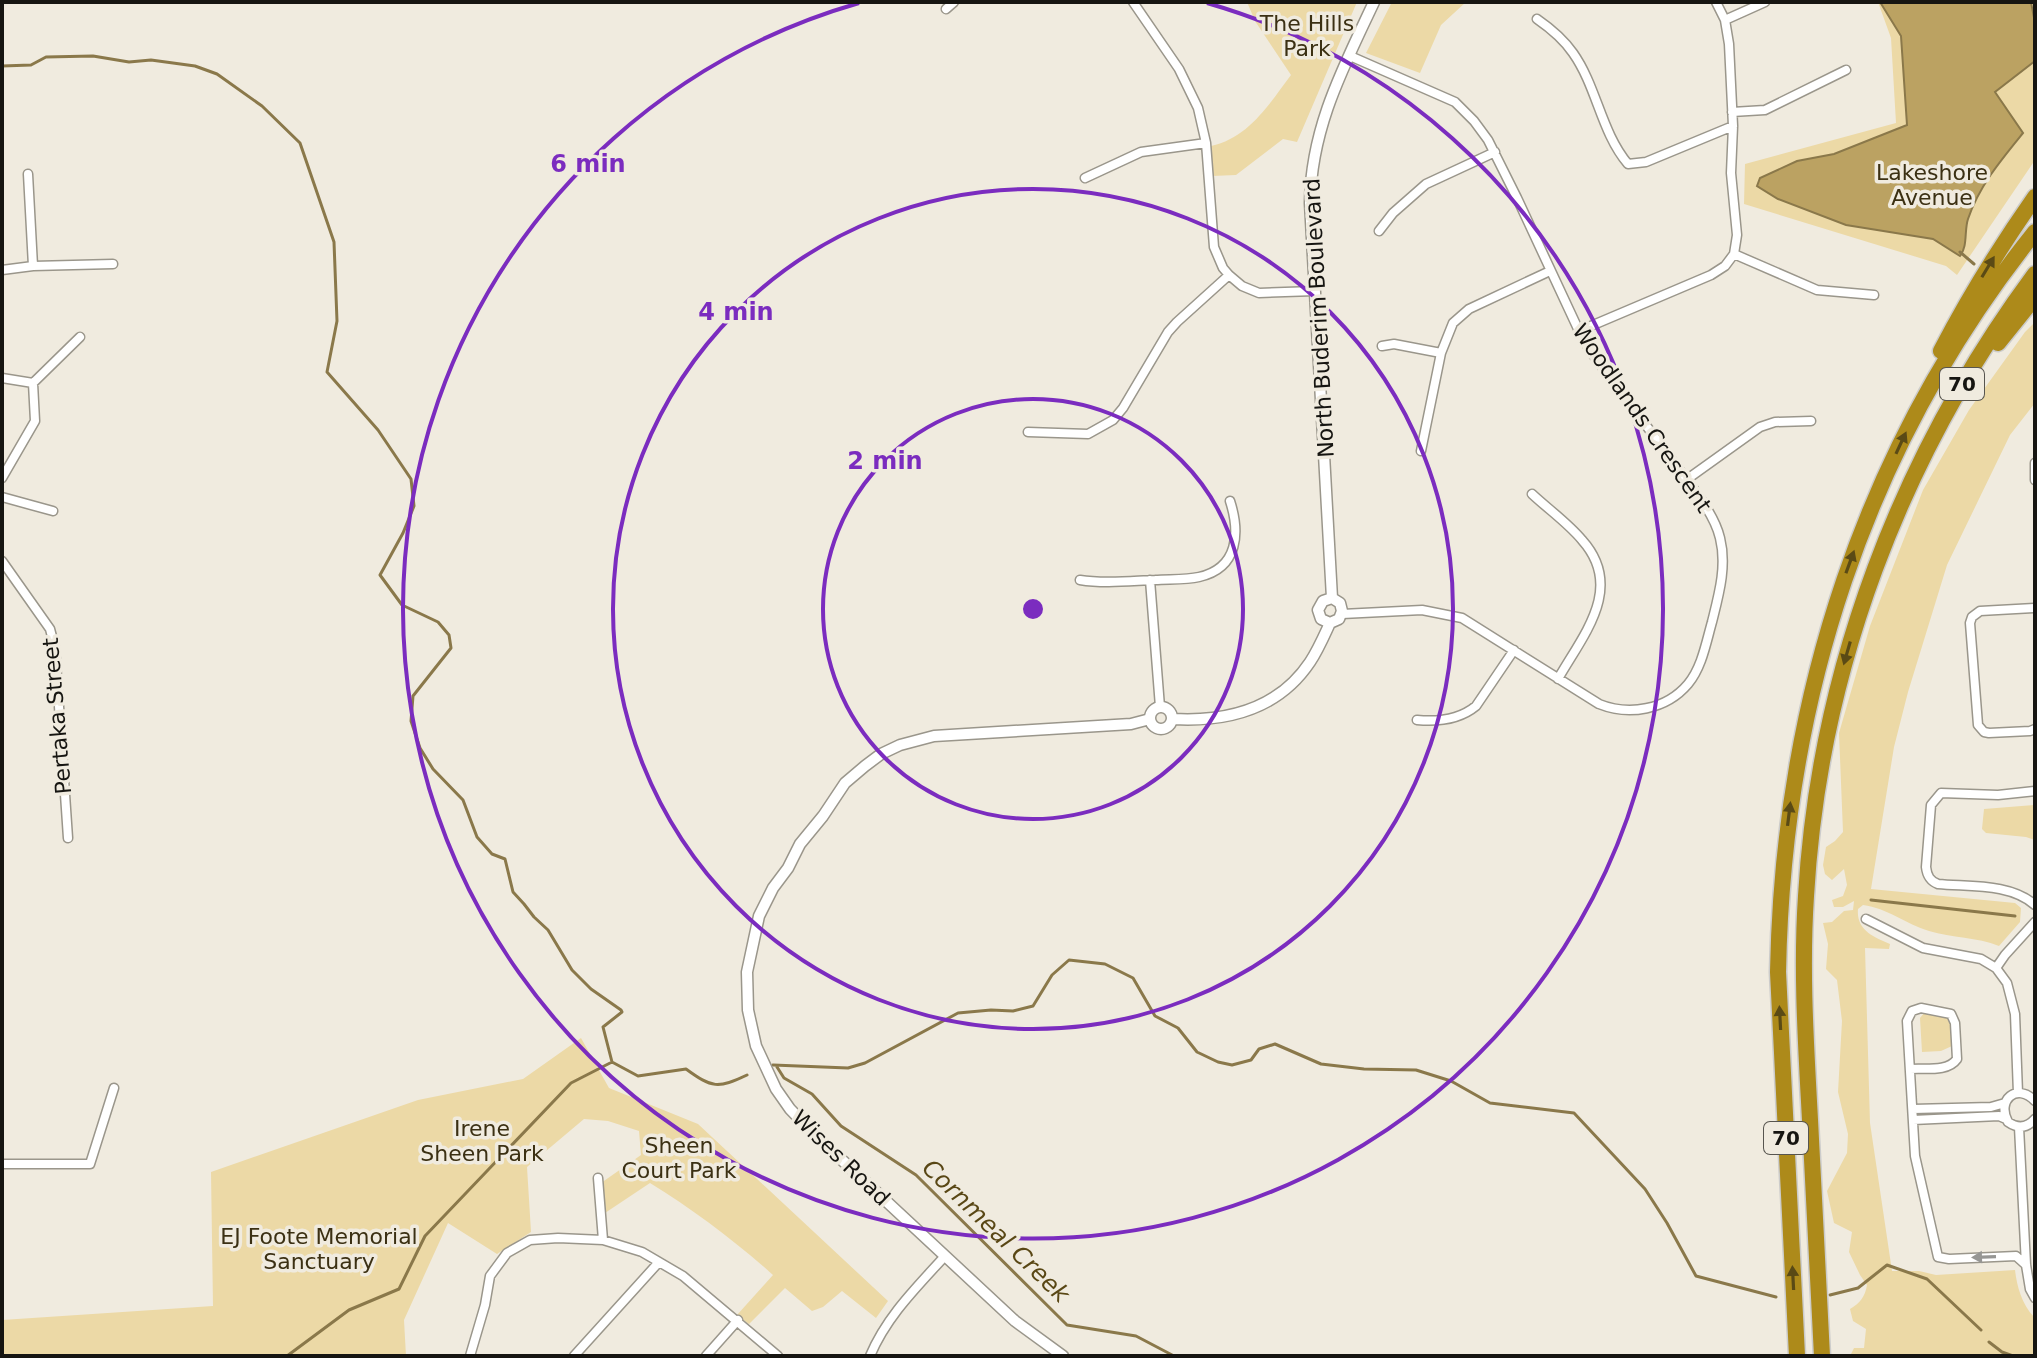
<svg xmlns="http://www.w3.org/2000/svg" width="2037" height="1358" font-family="'DejaVu Sans',sans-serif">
	<rect width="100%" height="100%" fill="#f0ebdf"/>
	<path fill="#ecd9a6" d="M1247,2H1357L1297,142L1283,139L1236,175L1212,176L1211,146C1249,138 1269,104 1291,75L1255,21Z
		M1392,2H1466L1441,25L1420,73L1366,53Z
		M1878,2H2035V160L1957,275L1946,266L1744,204L1745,164L1896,123L1891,38Z
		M2035,322V403L2010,435L1947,565L1908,692L1894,747L1871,889L2015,903L2021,908L2020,922L1999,946C1977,937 1952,938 1929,931C1906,924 1887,908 1863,905L1858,909C1856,930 1874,937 1890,944L1889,949L1865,948L1870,1123L1892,1271H1919L1936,1275L2015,1270C2017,1287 2022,1305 2035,1318V1356H1850L1854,1348H1864L1866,1329L1853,1321L1850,1309C1860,1303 1865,1297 1867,1285L1860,1275L1849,1252L1852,1232L1834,1223L1827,1191L1847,1153L1848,1134L1838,1092L1842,1021L1837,980L1826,969L1828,944L1823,923L1832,922L1844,911L1853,910L1854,901L1843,907H1834L1832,900L1843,896L1847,885L1844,869L1832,880L1825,874L1823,865L1826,847L1835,841L1843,832L1839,733L1870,626L1923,490L1969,410L2025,332Z
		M2035,805V840L2026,837L1986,833L1982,829L1984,809Z
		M1924,1013L1948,1018L1951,1024L1952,1046L1941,1051L1922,1052L1920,1018Z
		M581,1038L609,1088L698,1124L888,1301L876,1318L842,1291L823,1307L812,1311L785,1288L749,1324L737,1315L773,1275C735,1241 694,1210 650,1183L605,1213L601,1183L641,1155L639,1131L608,1121L584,1119L527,1167L531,1232L497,1254L448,1223L404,1320L406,1356H2V1320L213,1306L211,1172L418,1100L523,1079Z"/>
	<path fill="#bba262" stroke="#8a784a" stroke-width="2" d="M1880,2H2031L2035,23V61L1995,92L2023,133C2001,160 1979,186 1968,219C1964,231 1968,246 1960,256L1933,239L1846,225L1778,199L1757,186L1760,178L1797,161L1834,154L1907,125L1901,36Z"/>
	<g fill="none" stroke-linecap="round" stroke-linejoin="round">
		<path stroke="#8a784a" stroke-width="3" d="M2,66L31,65L46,57L93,56L129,62L151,60L195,66L217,74L262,106L300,143L334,242L337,321L327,372L378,430L411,479L414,506L403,533L380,575L402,605L438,622L449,635L451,648L413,696L411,721L420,748L433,769L463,800L477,837L492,854L505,859L513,892L524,904L534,917L548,930L572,970L591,989L621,1010L622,1012L603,1027L612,1062L638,1076L686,1069C712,1088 718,1089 747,1075
			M1960,252L1974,264
			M1871,900L2015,916
			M773,1065L848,1068L865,1063L958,1013L991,1010L1013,1011L1033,1006L1052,975L1069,960L1105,964L1133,978L1155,1016L1178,1028L1197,1052L1218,1062L1232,1065L1251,1060L1259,1049L1275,1044L1321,1064L1364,1069L1416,1070L1451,1081L1490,1103L1574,1113L1645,1189L1667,1223L1696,1276L1776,1297
			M777,1067L784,1078L812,1094L841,1126L916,1175L1067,1325L1136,1336L1174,1356
			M1830,1295L1858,1288L1887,1265L1927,1279L1981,1330
			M1989,1342L2002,1352L2013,1356
			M287,1356L349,1310L399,1289L425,1236L571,1083L612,1062"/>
		<defs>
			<path id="minor" d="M1133,2L1179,69L1198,108L1206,143L1214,247L1223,268L1229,275L1242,286L1259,293L1315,291
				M946,9L954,2
				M1537,19C1550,28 1564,40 1573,53C1597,87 1601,132 1628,164L1646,162L1733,126
				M1725,20L1765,2
				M1732,112L1765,110L1846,70
				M28,174L33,266
				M1085,178L1141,152L1206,143
				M1379,231L1393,213L1426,184L1495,152
				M1734,254L1817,290L1874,295
				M2,270L33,266L113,264
				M1579,331L1711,275L1725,266L1734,254L1737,235L1731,173L1733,126L1729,44L1725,20L1716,2
				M1382,346L1394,344L1441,353
				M2,378L33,383
				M1028,432L1088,434L1113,420L1123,408L1168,332L1177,322L1229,275
				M1421,451L1441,353L1453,323L1469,309L1550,271
				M2035,463V480
				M2,478L35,421L33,383L80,337
				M1686,480L1760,427L1775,422L1811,421
				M1532,494C1548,509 1568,523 1582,540C1625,588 1583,635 1558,679
				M2,497L53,511
				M2,561L50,629L55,648L68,838
				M1080,580C1104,584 1130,581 1155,580C1169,579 1186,580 1199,577C1239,568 1240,532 1230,501
				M1150,580L1160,707
				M2035,608L1980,611L1972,617L1970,623L1978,725L1984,732L1989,733L2030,731L2035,729
				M1342,614L1422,610L1462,618L1599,704C1629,716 1666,710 1688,684C1702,667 1706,643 1712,622C1719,594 1727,566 1720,538C1714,512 1688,482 1672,460C1645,424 1618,388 1591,352L1579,331L1517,198L1488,140L1474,121L1455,102L1350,56
				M1417,720C1438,722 1459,720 1476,706L1514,650
				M2035,791L1998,795L1941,793L1931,805L1926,867C1927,876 1930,881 1938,884C1970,887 2010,883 2035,905
				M1866,919L1923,948L1981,959L1996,968L2007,983L2015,1014L2018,1093
				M1996,968L2005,955L2035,922
				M1910,1069C1926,1068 1948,1072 1957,1059L1955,1023L1951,1014L1921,1008L1912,1011L1907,1021L1915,1156L1938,1257L1949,1259L2016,1256L2026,1265
				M2035,1101C2017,1082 1996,1100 2008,1122C2018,1129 2027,1128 2035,1119
				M1913,1109L1991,1107L2005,1103
				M1913,1120L1999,1116L2006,1119
				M2019,1127L2026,1265L2030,1289L2035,1298
				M2,1164H90L114,1088
				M598,1178L603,1240
				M470,1356L485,1305L490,1276L507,1253L530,1240L558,1238L603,1240L642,1252L683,1276L778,1356
				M574,1356L659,1262
				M706,1356L738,1320
				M870,1356C887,1316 916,1288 945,1256"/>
			<path id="tertiary" d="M1332,598L1310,203C1311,128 1343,68 1374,2
				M1330,623L1321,619L1318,610L1323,601L1332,598
				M1330,623L1339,619L1342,611L1340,603L1332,598
				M1150 718a11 11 0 1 1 22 0a11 11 0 1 1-22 0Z
				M1173,719C1227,722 1278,710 1310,662C1318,650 1324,636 1330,623
				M1063,1356L1015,1321L814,1134L790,1109L776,1089L756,1046L748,1010L747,972L759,916L773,888L788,868L800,844L823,816L845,783L865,766L881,754L900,745L934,736L1131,724L1150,719"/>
			<path id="motorway" d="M1998,343L2035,297
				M1941,351C1969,297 2000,247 2035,197
				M1797,1356L1778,972C1783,701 1864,445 2035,232
				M1822,1356C1818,1277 1814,1199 1810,1120C1806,1045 1801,971 1806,896C1819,671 1901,455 2035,274"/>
		</defs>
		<use href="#minor" stroke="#9a968b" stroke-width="11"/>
		<use href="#tertiary" stroke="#9a968b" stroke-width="13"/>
		<use href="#motorway" stroke="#cccccb" stroke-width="19"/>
		<use href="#minor" stroke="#fff" stroke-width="8"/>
		<use href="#tertiary" stroke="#fff" stroke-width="10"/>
		<use href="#motorway" stroke="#ad8a1a" stroke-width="16"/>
	</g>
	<defs><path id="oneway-solid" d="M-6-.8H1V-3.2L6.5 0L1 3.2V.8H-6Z" transform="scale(2)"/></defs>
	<g fill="#5a4a15">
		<use href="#oneway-solid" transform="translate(1988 267) rotate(-59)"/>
		<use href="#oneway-solid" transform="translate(1901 443) rotate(-65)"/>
		<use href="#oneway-solid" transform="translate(1850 562) rotate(-70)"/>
		<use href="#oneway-solid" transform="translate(1847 653) rotate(106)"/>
		<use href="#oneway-solid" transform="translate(1789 814) rotate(-83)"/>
		<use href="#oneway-solid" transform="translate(1780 1018) rotate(-93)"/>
		<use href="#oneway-solid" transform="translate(1793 1278) rotate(-93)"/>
	</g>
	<use fill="#969694" href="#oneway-solid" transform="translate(1984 1257) rotate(178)"/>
	<g fill="none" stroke="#7b2cbf" stroke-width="4">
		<circle cx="1033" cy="609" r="210"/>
		<circle cx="1033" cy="609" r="420"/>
		<path d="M1207 3A630 630 0 1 1 859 3"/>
	</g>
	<g text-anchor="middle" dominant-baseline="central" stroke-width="7" stroke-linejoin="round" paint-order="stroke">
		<g fill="#f0ebdf" stroke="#57554f" stroke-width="2">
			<rect x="1940" y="368" width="44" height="32" rx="6"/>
			<rect x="1764" y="1122" width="44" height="32" rx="6"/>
		</g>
		<g font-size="20" font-weight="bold" fill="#161511">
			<text x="1962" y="384">70</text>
			<text x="1786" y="1138">70</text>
		</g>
		<g font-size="22" fill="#3b3013" stroke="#f0ebdf">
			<text x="1307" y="23">The Hills<tspan x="1307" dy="25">Park</tspan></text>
			<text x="1932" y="172">Lakeshore<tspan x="1932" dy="25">Avenue</tspan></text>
			<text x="482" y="1128">Irene<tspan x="482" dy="25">Sheen Park</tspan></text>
			<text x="679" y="1145">Sheen<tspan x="679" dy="25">Court Park</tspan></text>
			<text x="319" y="1236">EJ Foote Memorial<tspan x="319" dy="25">Sanctuary</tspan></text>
		</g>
		<g font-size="22" fill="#161511" stroke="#f0ebdf">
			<text transform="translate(1319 318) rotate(-93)">North Buderim Boulevard</text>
			<text transform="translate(1642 418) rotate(55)">Woodlands Crescent</text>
			<text transform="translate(57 716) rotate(-95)">Pertaka Street</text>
			<text transform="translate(841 1158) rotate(44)">Wises Road</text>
		</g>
		<g font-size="24" font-style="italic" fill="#594715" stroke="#f0ebdf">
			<text transform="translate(996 1231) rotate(44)">Cornmeal Creek</text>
		</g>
	</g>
	<circle cx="1033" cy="609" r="12" fill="#7b2cbf" stroke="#f0ebdf" stroke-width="4"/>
	<g font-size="24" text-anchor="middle" font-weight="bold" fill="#7b2cbf" stroke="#f0ebdf" stroke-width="7" stroke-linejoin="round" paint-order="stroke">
		<text x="588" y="172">6 min</text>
		<text x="736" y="320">4 min</text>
		<text x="885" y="469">2 min</text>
	</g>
	<rect width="2037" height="1358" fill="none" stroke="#161511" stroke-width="8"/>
</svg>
